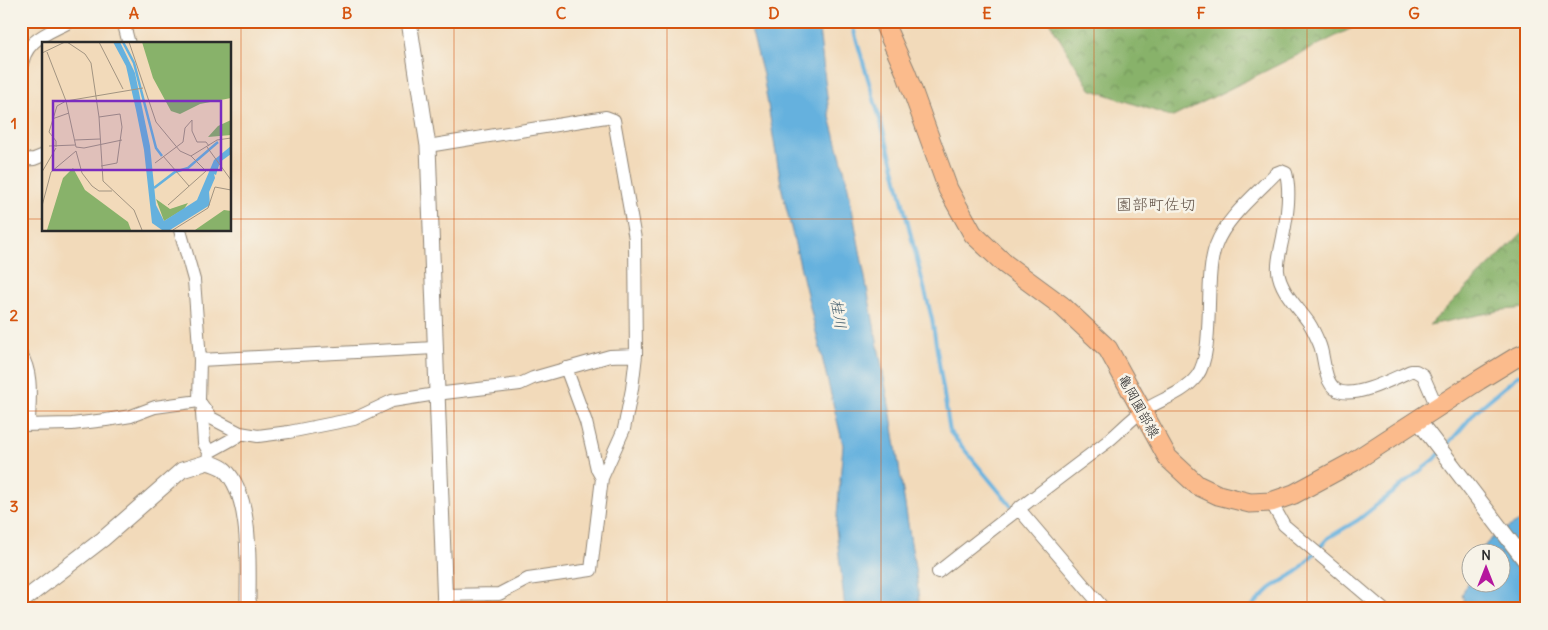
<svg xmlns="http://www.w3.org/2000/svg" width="1548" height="630" font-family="Delius,'Klee One',sans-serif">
	<defs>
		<pattern id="forest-crowns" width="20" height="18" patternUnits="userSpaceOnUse" patternTransform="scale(1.25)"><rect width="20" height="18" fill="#88b26a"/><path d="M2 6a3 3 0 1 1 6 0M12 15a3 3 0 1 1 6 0" fill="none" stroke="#6f9157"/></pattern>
	</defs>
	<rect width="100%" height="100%" fill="#f7f3e8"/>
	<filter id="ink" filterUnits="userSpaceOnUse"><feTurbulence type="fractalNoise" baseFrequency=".02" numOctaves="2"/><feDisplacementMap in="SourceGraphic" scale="10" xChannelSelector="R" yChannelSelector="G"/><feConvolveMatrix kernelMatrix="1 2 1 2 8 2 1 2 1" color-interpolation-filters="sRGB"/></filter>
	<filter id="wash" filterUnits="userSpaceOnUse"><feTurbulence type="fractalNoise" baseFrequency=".0096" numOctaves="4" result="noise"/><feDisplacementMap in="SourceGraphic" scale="20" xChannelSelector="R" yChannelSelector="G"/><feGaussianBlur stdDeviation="1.12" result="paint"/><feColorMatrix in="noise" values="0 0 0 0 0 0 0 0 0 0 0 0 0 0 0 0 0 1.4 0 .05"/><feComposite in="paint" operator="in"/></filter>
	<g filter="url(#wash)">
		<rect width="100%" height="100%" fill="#f2daba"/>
		<path fill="url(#forest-crowns)" stroke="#5a6e4a" d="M1049,21H1381L1354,27L1173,117L1090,89Z
			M1527,228V308L1503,310L1429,325Z"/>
		<path fill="#65b1de" stroke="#486e84" d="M749,21H818L829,113L846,177L891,415L917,581L920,609H845L836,528L843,445L782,190L763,75Z
			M1527,517L1525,609H1460L1464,600L1462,595L1470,576V582H1500V552H1481C1489,535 1510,527 1527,517Z"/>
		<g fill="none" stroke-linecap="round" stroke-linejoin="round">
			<path stroke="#65b1de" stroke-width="4" d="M851,21L893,164L932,319L950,432L1011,506
				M1445,448L1477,410L1519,375L1527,372
				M1249,609L1271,588L1298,571L1328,538L1358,520L1435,459L1440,453"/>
		</g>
	</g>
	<g filter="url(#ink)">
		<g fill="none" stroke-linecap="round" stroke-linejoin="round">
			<defs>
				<path id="minor" d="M123,21L129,44
					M21,70C24,39 47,34 71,21
					M21,89L23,108L21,117
					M428,146L606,117L614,120L635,239L636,355L632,389L624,429L602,478L591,570L528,579L499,594L444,595
					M21,160L34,159L44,155
					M180,230L194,280L200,360L199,401L211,418L240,433L258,436L289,432L354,419L392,401L436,394L520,384L533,378L610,356L636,355
					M21,355C34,374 29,403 29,425
					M200,360L435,348
					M566,368L586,422L597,469L602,478
					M203,408L202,413L204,443L209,452
					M21,425L72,424L106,420L131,416L155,407L199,401
					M208,462L209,452L238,436L240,433
					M1271,502L1284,525L1383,609
					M1018,508L1104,609
					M938,572C992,529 1047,487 1103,445C1117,435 1129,420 1143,411C1161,399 1183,394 1197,376C1216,350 1203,278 1216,245C1226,218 1256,194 1276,173L1281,171L1286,173C1291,193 1287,217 1283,237C1281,248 1277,260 1278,271C1280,291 1298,307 1309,323C1313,329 1316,336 1319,343C1326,357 1322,388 1342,392C1361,396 1394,378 1411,371H1416L1423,375L1437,407"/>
				<path id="tertiary" d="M409,21L428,146L445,609
					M1417,419L1527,563
					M21,602L103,539L182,470L208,462C213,464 221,466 225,470C252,497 248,564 248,600L250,609"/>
				<path id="primary" d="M883,21L906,73L948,189L973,234L1005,264L1062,306L1108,349L1168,458L1197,485L1218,495L1250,503L1271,502L1294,494L1353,462L1479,380L1515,358L1527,353"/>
			</defs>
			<use href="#minor" stroke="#8e8272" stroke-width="14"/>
			<use href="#tertiary" stroke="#8e8272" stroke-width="17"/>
			<use href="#primary" stroke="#8e8272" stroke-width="21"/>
			<use href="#minor" stroke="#fff" stroke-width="12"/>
			<use href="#tertiary" stroke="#fff" stroke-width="15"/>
			<use href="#primary" stroke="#fbbb8c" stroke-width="19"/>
		</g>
	</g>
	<path fill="none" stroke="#d5540f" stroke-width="1" stroke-opacity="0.55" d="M241,21V609M454,21V609M667,21V609M881,21V609M1094,21V609M1307,21V609M21,219H44M230,219H1527M21,411H1527"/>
	<g text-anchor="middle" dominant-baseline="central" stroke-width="5" stroke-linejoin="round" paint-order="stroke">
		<g font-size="14" fill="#2b2b2b" stroke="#f7f3e8">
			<text transform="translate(1139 406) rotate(61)">亀岡園部線</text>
		</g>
		<g font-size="15" font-style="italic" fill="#3f5a6a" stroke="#f7f3e8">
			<text transform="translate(839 314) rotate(81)">桂川</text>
		</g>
		<g font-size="16" fill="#64554a" stroke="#f7f3e8">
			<text x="1156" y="204">園部町佐切</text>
		</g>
	</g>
	<g transform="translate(42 42)">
		<rect width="189" height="189" fill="#f2daba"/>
		<path d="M100,0H189V56L158,62L138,72L129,69L111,36ZM189,78V93L166,95L176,84ZM31,126L43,148L86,180L89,188H5L21,136ZM114,157L128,167L146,161L142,167L122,179ZM182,168L189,169V188H153Z" fill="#88b26a"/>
		<path d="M71,0H78L93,31L108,104L114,163L122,179L155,158L172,118L189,104V112L178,120L174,133L172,132L173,136L167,150L168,163L128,188H120L110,181L102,108L94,68L84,24Z" fill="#65b1de"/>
		<path fill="none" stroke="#65b1de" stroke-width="2.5" d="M81,0L92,21L114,106L120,114M112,146L133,130L146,126L176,100"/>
		<path fill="none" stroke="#a29481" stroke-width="1" d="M25,0L43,12L49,21L57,75L61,139L92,168L100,188M57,0L81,47M87,0L114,80L138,109L149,114L175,98L189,96M5,10L24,59L34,105L42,106L80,98M0,11L23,0M57,75L78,72L80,85L75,121L59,124M10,77L27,71M150,78V89L155,100H164L167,104M33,98L58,97M7,104L33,103M14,105V99L7,90L15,64L24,59L101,46M165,105L189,138M121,114L147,144M113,121L141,100L143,86L150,78M0,130L14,106M126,163L164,129L149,114M0,164L9,130L34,109L40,131L50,144L57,149H70M131,188L166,166L173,145L189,148"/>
		<path fill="#7b2cbf" fill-opacity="0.15" stroke="#7b2cbf" stroke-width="2.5" d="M11,59H179V128H11Z"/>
		<rect width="189" height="189" fill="none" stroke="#2b2b2b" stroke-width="2.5"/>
	</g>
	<rect width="1548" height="630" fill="none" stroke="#f7f3e8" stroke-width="55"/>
	<g transform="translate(1486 568)"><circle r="24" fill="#f7f3e8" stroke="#a5a39c"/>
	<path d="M0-4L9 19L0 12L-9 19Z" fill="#b5179e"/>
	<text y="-8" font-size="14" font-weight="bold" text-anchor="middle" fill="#2b2b2b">N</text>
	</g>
	<rect x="28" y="28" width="1492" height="574" fill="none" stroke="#d5540f" stroke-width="2"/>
	<g font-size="16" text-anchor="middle" font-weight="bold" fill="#d5540f">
		<text x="134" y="19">A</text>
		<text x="347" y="19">B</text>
		<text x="561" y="19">C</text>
		<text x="774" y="19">D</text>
		<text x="987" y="19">E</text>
		<text x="1201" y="19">F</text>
		<text x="1414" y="19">G</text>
		<text x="14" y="129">1</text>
		<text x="14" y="321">2</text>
		<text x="14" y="512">3</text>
	</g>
</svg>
